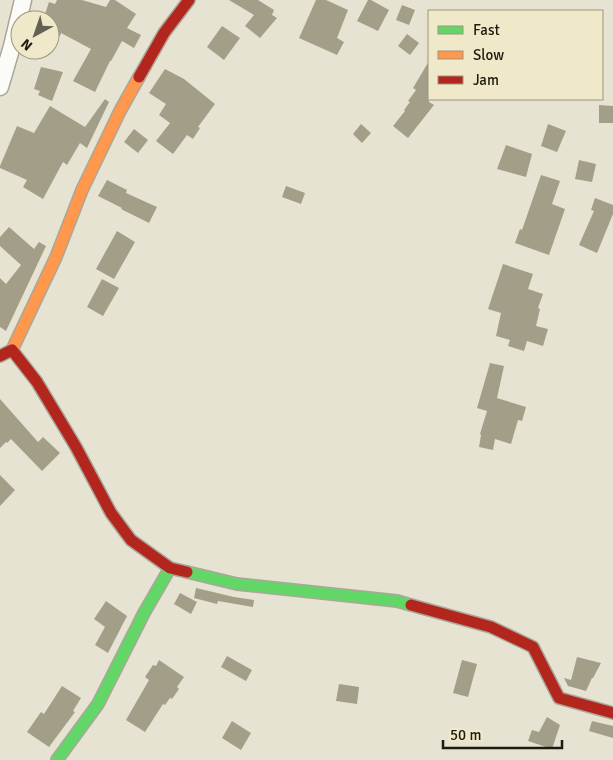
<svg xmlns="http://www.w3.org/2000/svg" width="613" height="760" font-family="Signika,sans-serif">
	<rect width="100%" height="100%" fill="#e7e3d2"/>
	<path fill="#a39e87" d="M57,0H82L106,7L110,0H115L136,14L127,28L141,35L134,48L122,41L111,61H110L95,92L73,81L91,49L61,33L60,36L50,33V20H43L49,2L55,4Z
		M229,0H258L274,10L272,15L277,18L260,38L245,26L254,15Z
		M316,0H326L348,10L337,38L344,42L337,55L299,38Z
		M368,0H371L389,10L378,31L357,21Z
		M402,5L415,10L409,25L396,20Z
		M222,26L240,38L224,60L207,47Z
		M407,34L419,43L410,55L398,46Z
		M429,61V102L434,105L408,138L393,126L405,111L404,110L410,102L408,101L416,90L413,88Z
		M41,67L63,72L52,101L38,95L40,91L34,89Z
		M165,69L184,79L215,104L198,127L200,128L193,139L187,135L173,154L156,141L170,123L159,115L166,104L149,93Z
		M105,99L109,102L87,148L80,143L67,165L63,162L43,199L23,187L27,180L0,168V166L17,126L34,133L50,106L85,127Z
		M599,105L613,106V123H599Z
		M361,124L371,133L362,143L353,134Z
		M548,124L566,131L557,152L541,146Z
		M134,129L148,140L138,153L124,142Z
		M506,145L532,154L526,177L497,169Z
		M579,160L596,164L592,182L575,179Z
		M541,175L560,181L552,204L565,209L549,255L515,243L520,229L522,230Z
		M107,180L127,190L126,193L157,207L149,223L121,209L122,208L98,196Z
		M286,186L305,193L301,204L282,197Z
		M595,198L613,205V214L597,253L579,245L594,211L591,210Z
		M9,227L34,249L39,242L46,246L6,331L0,327V278L6,284L21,265L0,246V237Z
		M117,231L135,242L114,279L96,269Z
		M503,264L533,274L528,289L543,294L538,308L540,309L536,326L548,329L543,346L527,341L524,351L508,346L510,340L496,336L501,313L488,309Z
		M102,279L119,288L103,316L87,307Z
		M490,363L504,366L497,398L526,407L522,421L518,420L511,444L495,439L493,450L479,447L481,435L480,434L487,411L477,408Z
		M0,399L38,442L43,437L60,453L42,471L11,439L7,443L6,442L0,448Z
		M0,475L15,490L0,506Z
		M196,588L234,597L254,600L253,607L218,601L217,604L194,598Z
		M180,593L197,602L191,614L174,604Z
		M106,601L127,616L108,653L95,645L105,627L94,619Z
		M227,656L252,670L246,681L221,667Z
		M577,657L601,663L593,678H592L586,691L568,686L564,678L571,680Z
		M159,660L184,677L177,687L179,689L172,699L170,698L165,705L163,704L145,732L126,720L149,680L145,677L153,665L156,666Z
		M462,660L477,664L468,697L453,693Z
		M339,684L359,687L357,704L336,701Z
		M62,686L81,698L73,711L75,712L49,747L27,732L41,712L44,714Z
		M547,717L560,725L552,749L528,741L532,730L539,732Z
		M232,721L251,733L241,750L222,738Z
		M592,721L613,726V738L589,731Z"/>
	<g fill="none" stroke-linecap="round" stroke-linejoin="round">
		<defs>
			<path id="street" d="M0,87L12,46L23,0"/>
			<path id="fast" d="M187,572L237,584L397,601L411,605
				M57,760L98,704L144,613L170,568"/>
			<path id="slow" d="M12,350L56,257L82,190L120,111L139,77"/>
			<path id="jam" d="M139,77L164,33L189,0
				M0,356L12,350L37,382L76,447L111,513L131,540L170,568L187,572
				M411,605L491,627L533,647L559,698L613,713"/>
		</defs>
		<use href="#street" stroke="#aaa79a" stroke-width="19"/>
		<use href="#fast" stroke="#aaa79a" stroke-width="14"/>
		<use href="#slow" stroke="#aaa79a" stroke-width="14"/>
		<use href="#jam" stroke="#aaa79a" stroke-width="14"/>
		<use href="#street" stroke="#fbfbf8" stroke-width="16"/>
		<use href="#fast" stroke="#63d668" stroke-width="11"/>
		<use href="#slow" stroke="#ff974d" stroke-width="11"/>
		<use href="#jam" stroke="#b3261e" stroke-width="11"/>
	</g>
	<rect x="428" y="10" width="175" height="90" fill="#efe9ca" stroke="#9b967f"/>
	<rect x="438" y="26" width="25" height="8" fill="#63d668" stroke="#9b967f"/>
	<text x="473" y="35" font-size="15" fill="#1d1a0f">Fast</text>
	<rect x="438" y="51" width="25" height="8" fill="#ff974d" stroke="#9b967f"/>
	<text x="473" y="60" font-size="15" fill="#1d1a0f">Slow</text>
	<rect x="438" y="76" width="25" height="8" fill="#b3261e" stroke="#9b967f"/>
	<text x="473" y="85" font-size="15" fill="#1d1a0f">Jam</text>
	<g transform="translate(35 35) rotate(220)"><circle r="24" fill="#efe9ca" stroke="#9b967f"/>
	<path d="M0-4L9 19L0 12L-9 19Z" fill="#646053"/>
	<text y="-8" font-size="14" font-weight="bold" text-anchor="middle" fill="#1d1a0f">N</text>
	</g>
	<path d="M443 740v8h119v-8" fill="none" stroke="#1d1a0f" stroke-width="2.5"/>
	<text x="450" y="740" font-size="15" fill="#1d1a0f" stroke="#efe9ca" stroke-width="4" paint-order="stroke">50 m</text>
</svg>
